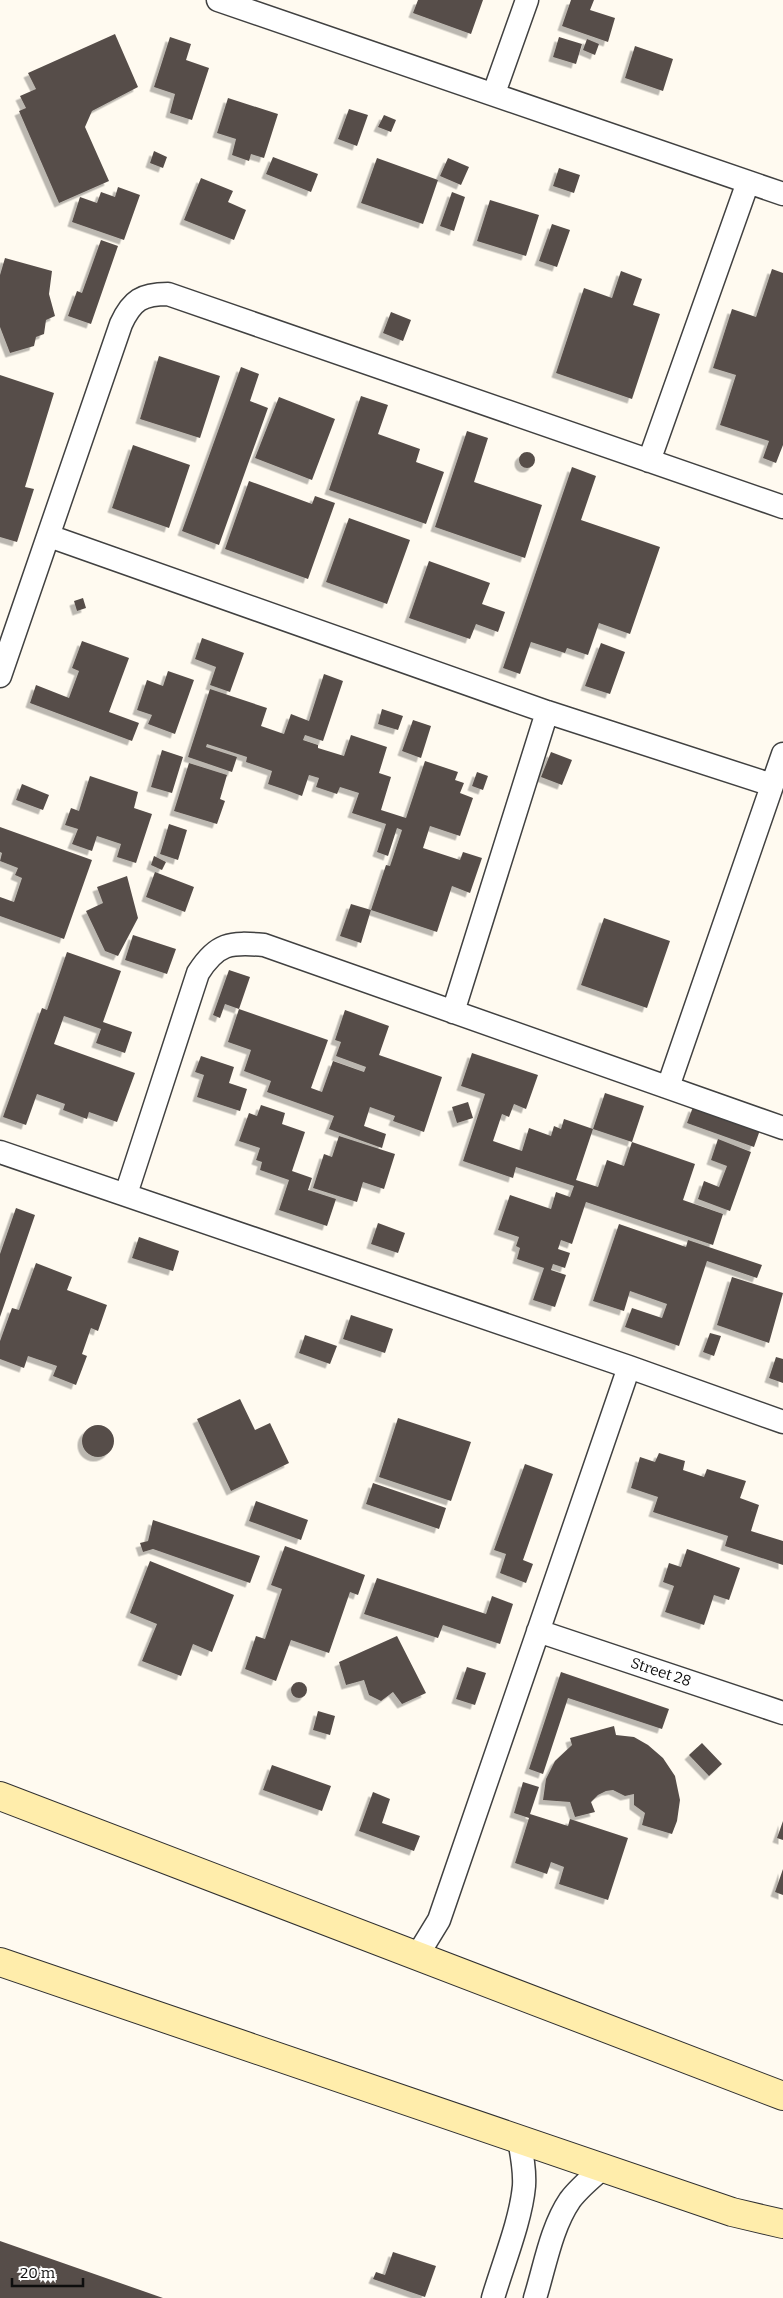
<svg xmlns="http://www.w3.org/2000/svg" width="783" height="2298" font-family="Bitter,serif">
	<defs>
		<filter id="shadow"><feDropShadow dx="-4.5" dy="4.5" stdDeviation="0" flood-color="#0004"/></filter>
	</defs>
	<rect width="100%" height="100%" fill="#fffaf0"/>
	<path fill="#574e4a" filter="url(#shadow)" d="M418,0H483L471,34L413,13Z
		M571,0H594L590,10L615,18L608,42L562,26Z
		M115,34L138,87L92,111L85,127L109,181L59,203L19,111L26,108L20,96L36,89L28,73Z
		M170,37L191,44L186,60L209,68L192,120L170,113L175,94L154,87Z
		M559,37L582,44L576,64L553,57Z
		M587,39L599,44L595,55L583,50Z
		M635,46L673,59L663,91L625,78Z
		M228,98L278,114L264,158L251,154L249,161L232,155L236,139L217,133Z
		M349,109L368,115L357,146L338,139Z
		M384,115L396,120L391,132L378,127Z
		M154,151L167,157L163,168L150,163Z
		M273,157L318,174L311,192L266,174Z
		M377,158L438,180L423,224L361,203Z
		M448,158L469,167L461,185L440,176Z
		M559,168L580,175L574,193L553,186Z
		M201,178L233,191L228,202L246,210L234,240L184,220Z
		M118,187L140,195L124,240L72,222L80,197L97,203L101,192L115,197Z
		M452,192L465,197L454,231L440,226Z
		M490,200L539,215L526,256L477,241Z
		M552,224L570,230L557,267L539,261Z
		M101,240L118,246L91,324L68,316L77,291L82,293Z
		M5,258L52,271L49,294L55,316L46,320L44,334L36,337L34,346L10,353L0,327V275Z
		M772,269L783,273V445L776,463L763,458L769,441L720,425L736,375L713,368L732,309L756,317Z
		M621,271L642,279L633,305L660,314L632,399L556,373L584,288L612,298Z
		M391,312L411,320L403,341L383,333Z
		M159,356L220,376L200,438L140,419Z
		M241,367L259,374L250,401L268,408L219,545L182,531Z
		M0,375L54,393L25,487L34,489L17,542L0,537Z
		M361,396L388,405L378,434L420,449L416,462L444,472L426,524L329,490Z
		M279,397L335,419L312,480L255,458Z
		M467,431L488,438L474,482L542,505L525,558L435,527Z
		M133,445L190,465L169,528L112,508Z
		M519 460a8 8 0 1 1 16 0a8 8 0 1 1-16 0Z
		M572,467L596,476L581,520L660,547L630,634L599,623L588,655L567,648L565,653L531,642L520,674L503,668Z
		M249,481L312,504L315,496L335,503L308,579L225,549Z
		M349,518L410,540L387,604L326,582Z
		M429,561L490,583L482,604L505,612L498,632L476,624L470,639L409,618Z
		M83,598L86,608L77,611L74,601Z
		M202,638L244,653L230,692L210,685L216,667L195,659Z
		M82,641L129,658L109,712L139,723L132,741L30,703L36,685L69,698L79,671L72,668Z
		M601,643L625,652L610,694L585,686Z
		M168,671L194,680L175,734L148,724L152,715L137,710L147,680L163,686Z
		M324,674L343,681L323,741L305,735L303,740L318,745V748L344,756L351,735L387,747L379,773L391,777L381,810L406,818L425,761L458,772L455,780L464,783L460,793L473,798L460,836L430,826L423,848L460,860L463,852L482,858L470,893L452,886L437,932L371,910L386,865L390,866L402,830L397,828L388,856L377,852L386,824L352,813L359,793L340,787L337,794L316,787L319,778L309,775L302,796L286,790L268,784L272,771L246,762L247,757L207,744L206,747L237,757L232,772L188,757L210,689L267,708L261,726L284,734L291,714L309,721Z
		M382,709L403,716L398,730L378,724Z
		M413,720L431,726L421,758L402,751Z
		M162,750L183,757L172,793L151,787Z
		M551,752L572,760L562,785L541,777Z
		M189,763L227,775L220,799L225,801L217,824L174,811Z
		M477,772L488,776L483,790L472,786Z
		M90,776L138,792L134,808L152,814L136,863L117,857L121,844L97,836L92,851L72,844L78,829L65,825L71,808L79,811Z
		M22,784L49,795L43,810L16,800Z
		M169,824L187,830L178,860L160,854Z
		M0,827L92,860L64,939L0,916V897L14,902L22,878L15,875L18,868L0,861L2,853L0,852Z
		M154,856L166,862L162,870L151,865Z
		M155,872L194,887L185,912L146,897Z
		M127,876L138,918L118,956L105,951L86,911L103,903L97,887Z
		M351,904L371,910L361,943L340,936Z
		M604,918L670,941L647,1008L581,985Z
		M133,935L176,949L167,974L125,960Z
		M67,952L121,971L103,1022L132,1032L125,1053L96,1043L101,1029L64,1016L54,1044L135,1073L117,1122L89,1112L87,1119L63,1110L65,1104L37,1094L26,1125L3,1117L42,1008L47,1010Z
		M229,970L250,977L239,1009L225,1004L220,1018L213,1015Z
		M239,1009L328,1040L311,1088L322,1092L333,1061L364,1072L366,1067L336,1056L341,1042L335,1040L345,1010L389,1026L379,1055L442,1077L424,1132L393,1121L395,1116L370,1107L364,1126L386,1134L382,1148L329,1129L334,1116L267,1092L271,1081L244,1071L251,1050L228,1042Z
		M472,1053L538,1075L526,1109L514,1104L509,1117L502,1114L493,1141L522,1151L529,1128L551,1136L554,1126L561,1129L564,1119L593,1129L576,1180L598,1187L607,1160L624,1166L632,1142L695,1164L683,1200L723,1214L713,1245L586,1202L572,1244L561,1240L558,1249L570,1253L565,1268L553,1264L551,1270L566,1275L555,1307L533,1300L544,1268L517,1259L520,1248L516,1246L519,1237L498,1230L510,1195L551,1209L556,1192L570,1197L574,1186L516,1167L513,1178L463,1161L485,1094L461,1086Z
		M201,1056L234,1067L229,1083L247,1089L240,1111L197,1097L204,1075L195,1072Z
		M605,1093L644,1106L632,1142L593,1129Z
		M468,1102L473,1118L457,1123L452,1107Z
		M261,1105L285,1113L282,1124L305,1132L292,1171L312,1178L308,1190L336,1199L327,1226L279,1210L289,1180L260,1170L262,1162L256,1160L260,1148L239,1141L249,1113L257,1116Z
		M693,1107L760,1130L754,1147L687,1123Z
		M339,1136L395,1154L384,1189L363,1182L357,1202L313,1188L324,1154L332,1157Z
		M718,1139L751,1152L730,1211L698,1199L704,1181L719,1187L727,1166L711,1160Z
		M16,1208L35,1215L0,1317V1254Z
		M378,1223L405,1233L398,1253L371,1244Z
		M619,1224L686,1247L688,1240L762,1265L757,1278L707,1261L679,1346L625,1327L632,1308L662,1318L667,1304L630,1291L624,1311L593,1301Z
		M139,1237L179,1251L173,1271L132,1258Z
		M36,1263L72,1277L67,1290L107,1305L98,1331L91,1328L82,1354L87,1356L76,1385L53,1376L57,1366L28,1356L24,1368L0,1359V1341L12,1308L19,1310Z
		M732,1277L783,1293L769,1343L717,1325Z
		M351,1315L393,1329L385,1353L343,1339Z
		M710,1333L721,1336L714,1356L703,1352Z
		M305,1335L337,1346L330,1364L299,1353Z
		M776,1357L783,1359V1383L769,1378Z
		M240,1399L255,1430L270,1423L289,1463L231,1491L197,1419Z
		M398,1418L471,1442L451,1501L379,1477Z
		M82 1441a16 16 0 1 1 32 0a16 16 0 1 1-32 0Z
		M659,1453L685,1461L683,1470L704,1477L707,1469L746,1481L740,1498L759,1505L751,1531L783,1541V1565L725,1546L728,1536L653,1512L658,1497L631,1488L640,1457L655,1462Z
		M525,1464L553,1474L523,1560L533,1564L526,1583L500,1573L506,1554L494,1550Z
		M373,1483L446,1508L439,1529L366,1504Z
		M256,1501L308,1520L301,1540L249,1521Z
		M153,1520L260,1556L250,1583L153,1549L143,1552L140,1543L148,1541Z
		M285,1546L365,1575L358,1595L350,1592L329,1653L291,1640L276,1681L245,1669L256,1636L265,1639L282,1589L271,1585Z
		M687,1549L740,1568L729,1600L714,1595L704,1625L665,1612L674,1586L663,1582L669,1563L681,1567Z
		M150,1561L234,1595L212,1652L193,1644L181,1676L142,1661L157,1624L130,1613Z
		M377,1578L486,1614L492,1596L513,1604L500,1644L443,1625L438,1638L364,1614Z
		M397,1636L426,1693L402,1704L393,1692L381,1701L369,1695L364,1680L346,1685L339,1662Z
		M467,1667L486,1673L475,1705L456,1699Z
		M561,1672L669,1709L662,1729L568,1698L543,1774L529,1769Z
		M291 1690a8 8 0 1 1 16 0a8 8 0 1 1-16 0Z
		M318,1711L335,1716L330,1735L313,1730Z
		M614,1726L616,1735L634,1737L648,1745L663,1758L675,1776L680,1800L677,1821L672,1834L642,1825L645,1813L634,1805V1794L625,1796L613,1790L606,1791L598,1795L591,1802L595,1812L575,1817L570,1802L543,1800L546,1779L555,1761L572,1745L570,1738Z
		M702,1743L722,1764L709,1776L689,1755Z
		M272,1765L331,1786L322,1811L263,1790Z
		M523,1782L539,1787L530,1814L568,1826L570,1819L628,1838L608,1900L559,1884L564,1867L551,1862L547,1874L515,1863L529,1818L514,1813Z
		M373,1792L390,1799L382,1823L420,1836L414,1851L359,1831Z
		M783,1821V1840L777,1838Z
		M783,1869V1895L775,1892Z
		M0,2241L163,2298H0Z
		M393,2252L436,2266L425,2297L373,2279L376,2272L385,2275Z"/>
	<g fill="none" stroke-linecap="round" stroke-linejoin="round">
		<defs>
			<path id="street" d="M218,0L783,194
				M494,93L527,0
				M649,461L748,182
				M49,536L547,712L772,785
				M0,676L121,324C132,300 142,294 168,294L783,507
				M453,1012L547,712
				M668,1087L783,754
				M0,1152L629,1367L783,1422
				M126,1194L198,973C217,943 230,942 264,945L783,1128
				M538,1631L783,1713
				M417,1956L439,1920L629,1367
				M493,2298C503,2264 521,2220 524,2186C525,2170 522,2155 519,2140
				M535,2298C545,2266 551,2228 570,2200C579,2188 591,2178 603,2168"/>
			<path id="secondary" d="M0,1796L783,2096
				M0,1962L732,2212L783,2224"/>
		</defs>
		<use href="#street" stroke="#414141" stroke-width="25"/>
		<use href="#secondary" stroke="#303030" stroke-width="30"/>
		<use href="#street" stroke="#fff" stroke-width="22"/>
		<use href="#secondary" stroke="#ffedab" stroke-width="28"/>
	</g>
	<g text-anchor="middle" dominant-baseline="central" stroke-width="5" stroke-linejoin="round" paint-order="stroke">
		<g font-size="15" fill="#0e0e0e" stroke="#fff">
			<text transform="translate(661 1672) rotate(18)">Street 28</text>
		</g>
	</g>
	<path d="M12 2278v8h71v-8" fill="none" stroke="#0e0e0e" stroke-width="2.5"/>
	<text x="20" y="2278" font-size="15" fill="#0e0e0e" stroke="#ffffff" stroke-width="4" paint-order="stroke">20 m</text>
</svg>
